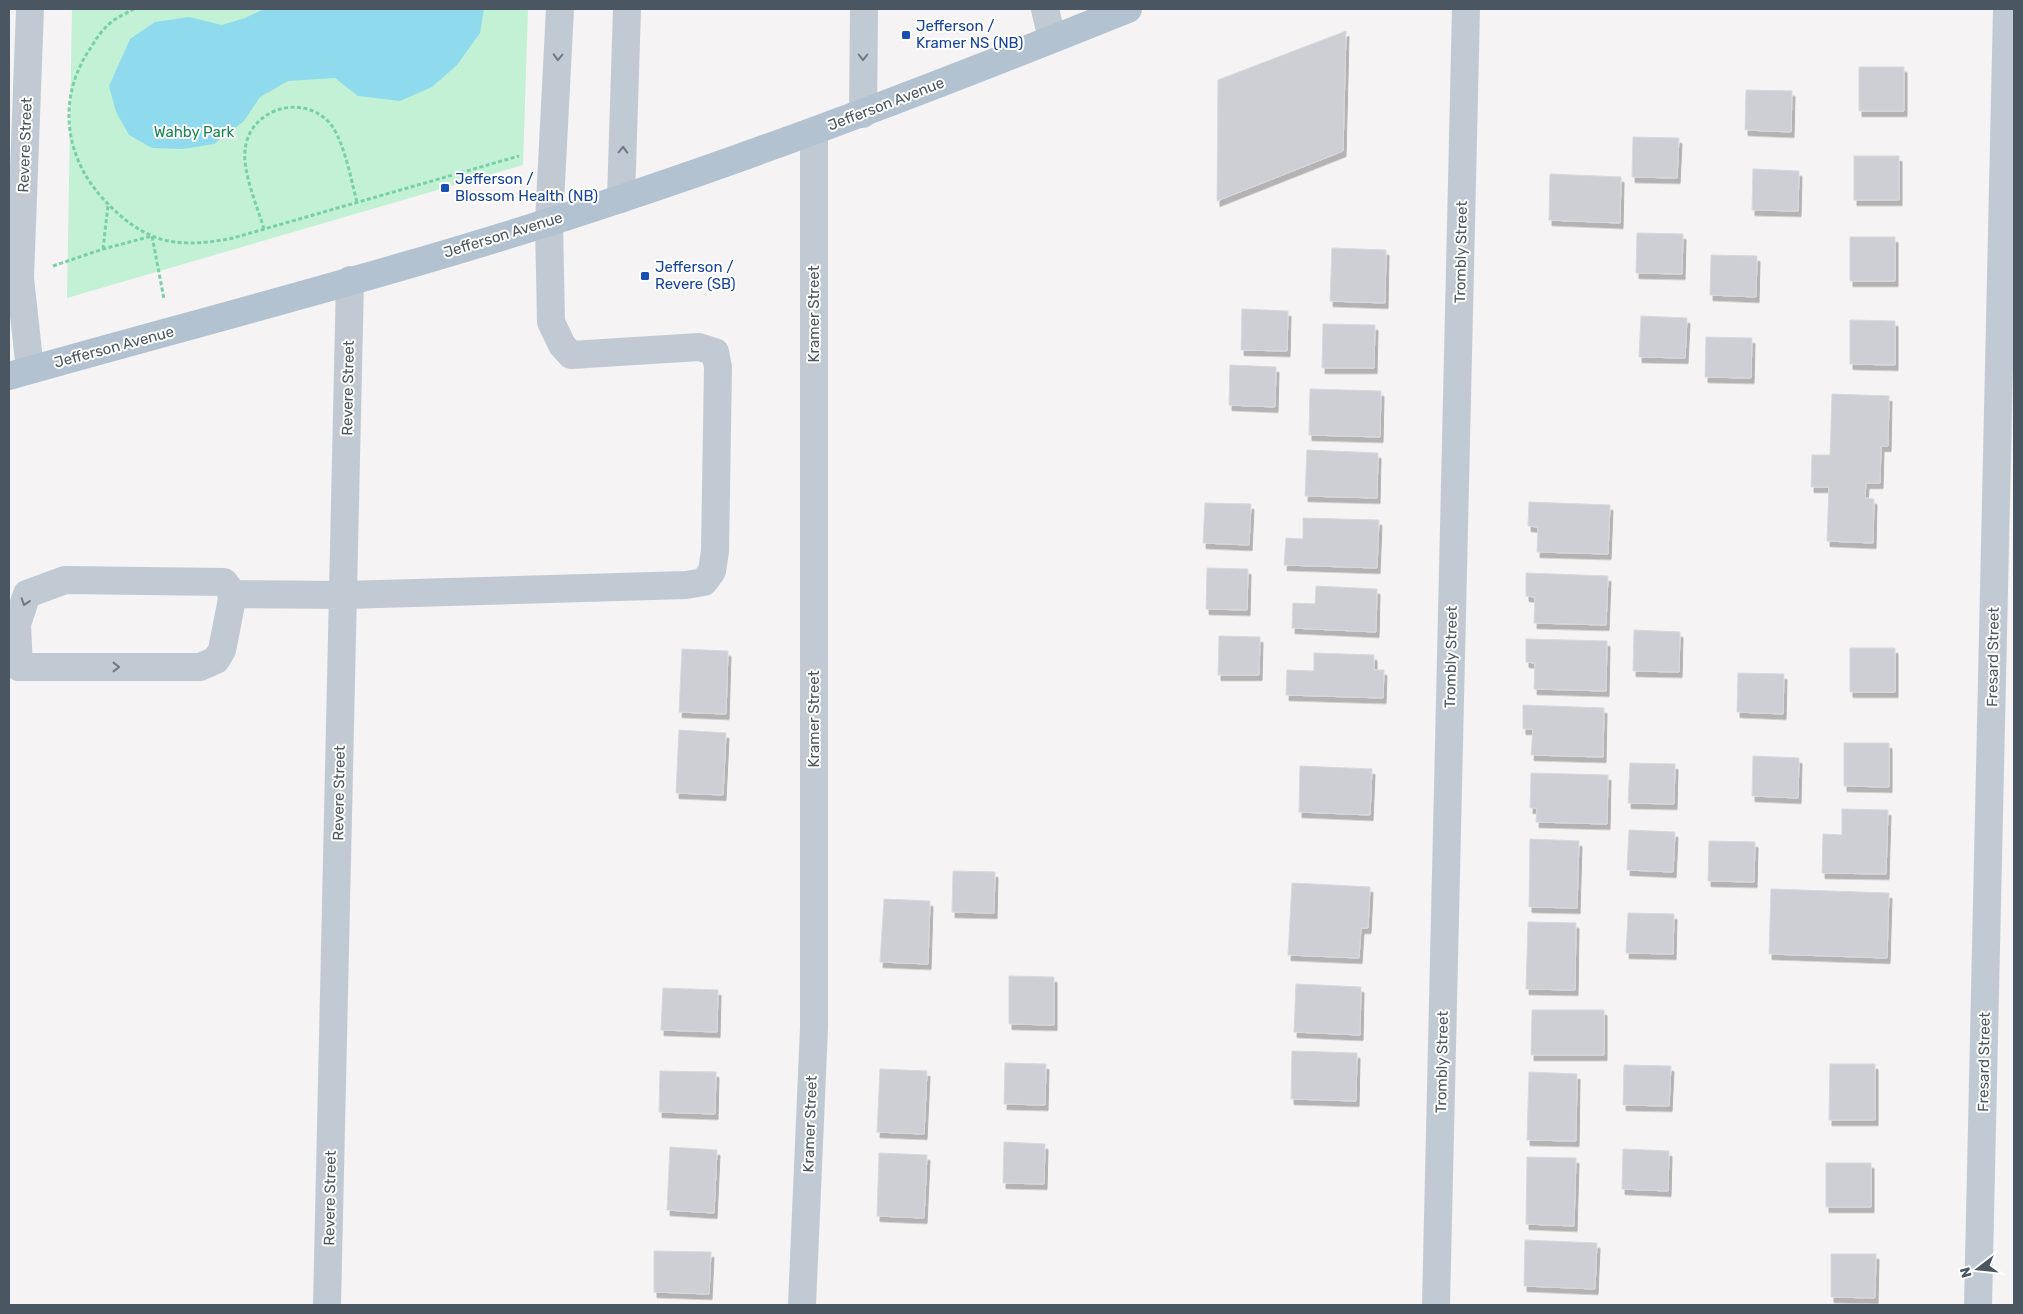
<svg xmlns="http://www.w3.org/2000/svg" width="2023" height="1314" font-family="Rubik,sans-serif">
	<defs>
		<filter id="shadow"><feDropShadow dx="3" dy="5.5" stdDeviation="0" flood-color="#0004"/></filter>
	</defs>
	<rect width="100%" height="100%" fill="#f5f3f3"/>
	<path fill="#c3f1d5" d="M72,9H528L523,165L67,298Z"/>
	<path fill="#90daee" d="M264,9H484L480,33L457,65L432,87L400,101L358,96L335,78L288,81L260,97L244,121L214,144L183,149L152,148L129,135L116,112L109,86L130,39L155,22L189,17L222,25L245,18Z"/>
	<path fill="#cdcfd5" stroke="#d7d9de" filter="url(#shadow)" d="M1346,31L1343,151L1217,201L1218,80Z
		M1859,67H1904V111H1859Z
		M1746,90L1792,91L1791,132L1745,130Z
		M1633,137L1679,138L1677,178L1632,177Z
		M1854,156H1899V200H1854Z
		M1753,169L1799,171L1798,211L1752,210Z
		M1550,174L1621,177L1620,223L1549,220Z
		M1637,233L1683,234L1682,274L1636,273Z
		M1850,237H1895V281H1850Z
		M1332,248L1386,250L1385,303L1330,301Z
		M1711,255L1757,256L1756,297L1710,295Z
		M1242,309L1288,311L1287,351L1241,350Z
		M1641,316L1687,318L1685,358L1639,357Z
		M1850,320L1895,321V365L1850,364Z
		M1323,324L1375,325L1374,368H1322Z
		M1706,337L1752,338L1751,378L1705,377Z
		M1230,365L1276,367L1275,407L1229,405Z
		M1310,389L1381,391L1380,437L1309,435Z
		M1832,394L1889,396L1888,446H1881L1880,483H1866L1865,498L1874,499L1873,543L1827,541L1829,487H1811L1812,455H1830Z
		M1307,450L1378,453L1377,498L1305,496Z
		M1529,502L1610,505L1608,554L1537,552L1538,527L1528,526Z
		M1205,503L1251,504L1249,545L1203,543Z
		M1303,518L1379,520L1377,568L1284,565L1286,538L1303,539Z
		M1207,568L1248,569L1247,610L1206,609Z
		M1526,573L1608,576L1606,625L1534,623L1535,597L1526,596Z
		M1316,586L1377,589L1376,632L1292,628L1293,603L1315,604Z
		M1634,630L1680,632L1679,672L1633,671Z
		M1219,636L1260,637L1259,675H1218Z
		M1526,639L1607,641L1606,691L1534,689L1535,663L1526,662Z
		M1850,648H1895V692H1850Z
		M682,649L728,651L726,714L679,712Z
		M1314,653L1374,655V670H1384L1383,698L1286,695L1287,670L1314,671Z
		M1738,673L1784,674L1783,714L1737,712Z
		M1523,705L1604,708L1603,757L1531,755L1533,729H1523Z
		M679,730L726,733L723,795L676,793Z
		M1844,743H1889V787L1844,786Z
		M1753,756L1799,758L1798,798L1752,796Z
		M1630,763L1675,764L1674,804L1628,803Z
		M1300,766L1372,769L1370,815L1299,812Z
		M1531,773L1608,775L1607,824L1536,822L1537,808H1530Z
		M1842,809L1888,810L1886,874L1822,873L1823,834L1842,835Z
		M1629,830L1675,832L1673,872L1627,870Z
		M1530,839L1579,841L1577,908L1529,907Z
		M1709,841L1755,842L1754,882L1708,881Z
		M953,871L995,872L994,913L952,912Z
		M1292,883L1370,887L1368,928H1361L1359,958L1288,955Z
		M1771,889L1889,893L1887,958L1769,954Z
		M884,899L930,901L928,964L880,962Z
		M1628,913L1674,914L1673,954L1626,953Z
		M1528,922L1576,923L1575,990L1526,989Z
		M1009,976L1054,977V1025L1009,1024Z
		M1296,984L1361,987L1360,1035L1294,1032Z
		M663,988L718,990L717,1032L661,1030Z
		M1532,1010H1604V1055H1531Z
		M1292,1051L1357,1053L1356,1101L1291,1099Z
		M1005,1063L1046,1064L1045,1105L1004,1104Z
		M1830,1064H1875V1120H1829Z
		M1624,1065L1671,1066L1669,1106L1623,1105Z
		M880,1069L927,1071L924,1134L877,1132Z
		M660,1071L716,1072L715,1114L659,1112Z
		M1529,1072L1577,1074L1576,1141L1527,1140Z
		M1004,1142L1045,1144L1044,1184L1003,1183Z
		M670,1147L717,1150L714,1213L667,1210Z
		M1623,1149L1669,1151L1668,1191L1622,1189Z
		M879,1153L927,1155L924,1218L877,1216Z
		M1527,1157L1576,1158L1574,1226L1526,1224Z
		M1826,1163H1871V1207H1826Z
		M1525,1240L1597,1243L1595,1289L1524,1286Z
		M654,1251L711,1252L709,1294L654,1292Z
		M1831,1254H1876L1875,1298L1831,1297Z"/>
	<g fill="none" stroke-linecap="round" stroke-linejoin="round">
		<path stroke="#7ad0a6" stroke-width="3" stroke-dasharray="4 2.5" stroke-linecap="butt" d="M134,9C125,14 113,19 106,27C98,35 92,46 86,55C56,106 67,163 108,204C123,219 138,231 157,238C181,246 208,243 233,238L519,156
			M264,229C258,208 243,174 245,152C247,108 306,91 332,126C345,145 351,180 357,202
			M103,249L108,205
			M53,266L103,249L152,236L164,299"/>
		<path stroke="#c1cad2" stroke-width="28" d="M1045,9L1052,39
			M863,114L864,9
			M621,199L627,9
			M30,370L20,278L30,9
			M233,594L222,650L216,660L200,667H19L17,624L27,594L65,580L224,582L233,594L344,595L686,585L704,582L712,571L715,551L718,367L715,352L699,347L571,355L562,345L551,322L549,222L560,9
			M327,1305L350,280
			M802,1305L814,1028V132
			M1436,1305L1466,9
			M1978,1305L2007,9"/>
		<path stroke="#b3c2d1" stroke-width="28" d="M9,376C214,318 421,266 623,198C794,141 961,76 1128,9"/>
	</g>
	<defs><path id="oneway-chevron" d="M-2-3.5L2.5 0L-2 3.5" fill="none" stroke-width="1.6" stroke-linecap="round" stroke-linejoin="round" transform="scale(1.25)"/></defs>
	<g stroke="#6e7983">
		<use href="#oneway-chevron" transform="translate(558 57) rotate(92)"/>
		<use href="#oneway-chevron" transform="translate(863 57) rotate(90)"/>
		<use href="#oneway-chevron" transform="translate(623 150) rotate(-88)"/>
		<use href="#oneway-chevron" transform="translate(25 602) rotate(109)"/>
		<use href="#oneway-chevron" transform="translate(116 667)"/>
	</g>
	<g fill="#1a4fb4" stroke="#fff" stroke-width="2">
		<rect x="901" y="30" width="10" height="10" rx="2.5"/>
		<rect x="440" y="183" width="10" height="10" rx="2.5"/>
		<rect x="640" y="271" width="10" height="10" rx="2.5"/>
	</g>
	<g text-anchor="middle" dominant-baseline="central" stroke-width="4" stroke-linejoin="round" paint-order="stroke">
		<g font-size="15" fill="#164399" stroke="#fff" text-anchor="start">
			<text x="916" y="26">Jefferson /<tspan x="916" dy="17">Kramer NS (NB)</tspan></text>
			<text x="455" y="179">Jefferson /<tspan x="455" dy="17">Blossom Health (NB)</tspan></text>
			<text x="655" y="267">Jefferson /<tspan x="655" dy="17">Revere (SB)</tspan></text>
		</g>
		<g font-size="15" fill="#4a5661" stroke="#fff">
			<text transform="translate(886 104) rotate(-21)">Jefferson Avenue</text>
			<text transform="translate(25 145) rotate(-88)">Revere Street</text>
			<text transform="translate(503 235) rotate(-17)">Jefferson Avenue</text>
			<text transform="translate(1461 252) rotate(-89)">Trombly Street</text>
			<text transform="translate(814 314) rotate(-90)">Kramer Street</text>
			<text transform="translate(114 347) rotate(-15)">Jefferson Avenue</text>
			<text transform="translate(348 388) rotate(-89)">Revere Street</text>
			<text transform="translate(1451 657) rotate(-89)">Trombly Street</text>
			<text transform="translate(1993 657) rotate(-89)">Fresard Street</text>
			<text transform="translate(814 719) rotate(-90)">Kramer Street</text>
			<text transform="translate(339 793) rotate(-89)">Revere Street</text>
			<text transform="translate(1442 1062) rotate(-89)">Trombly Street</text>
			<text transform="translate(1984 1062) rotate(-89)">Fresard Street</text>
			<text transform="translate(810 1124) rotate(-88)">Kramer Street</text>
			<text transform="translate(330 1198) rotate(-89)">Revere Street</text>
		</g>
		<g font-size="15" fill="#17864f" stroke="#fff">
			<text x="194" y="132">Wahby Park</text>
		</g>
	</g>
	<rect width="2023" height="1314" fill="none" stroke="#4a5661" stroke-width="20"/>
	<g transform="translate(1978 1269) rotate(254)" stroke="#ffffff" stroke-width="4" paint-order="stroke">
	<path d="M0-4L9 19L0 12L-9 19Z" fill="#4a5661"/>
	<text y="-8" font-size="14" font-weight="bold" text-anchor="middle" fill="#4a5661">N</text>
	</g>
</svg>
